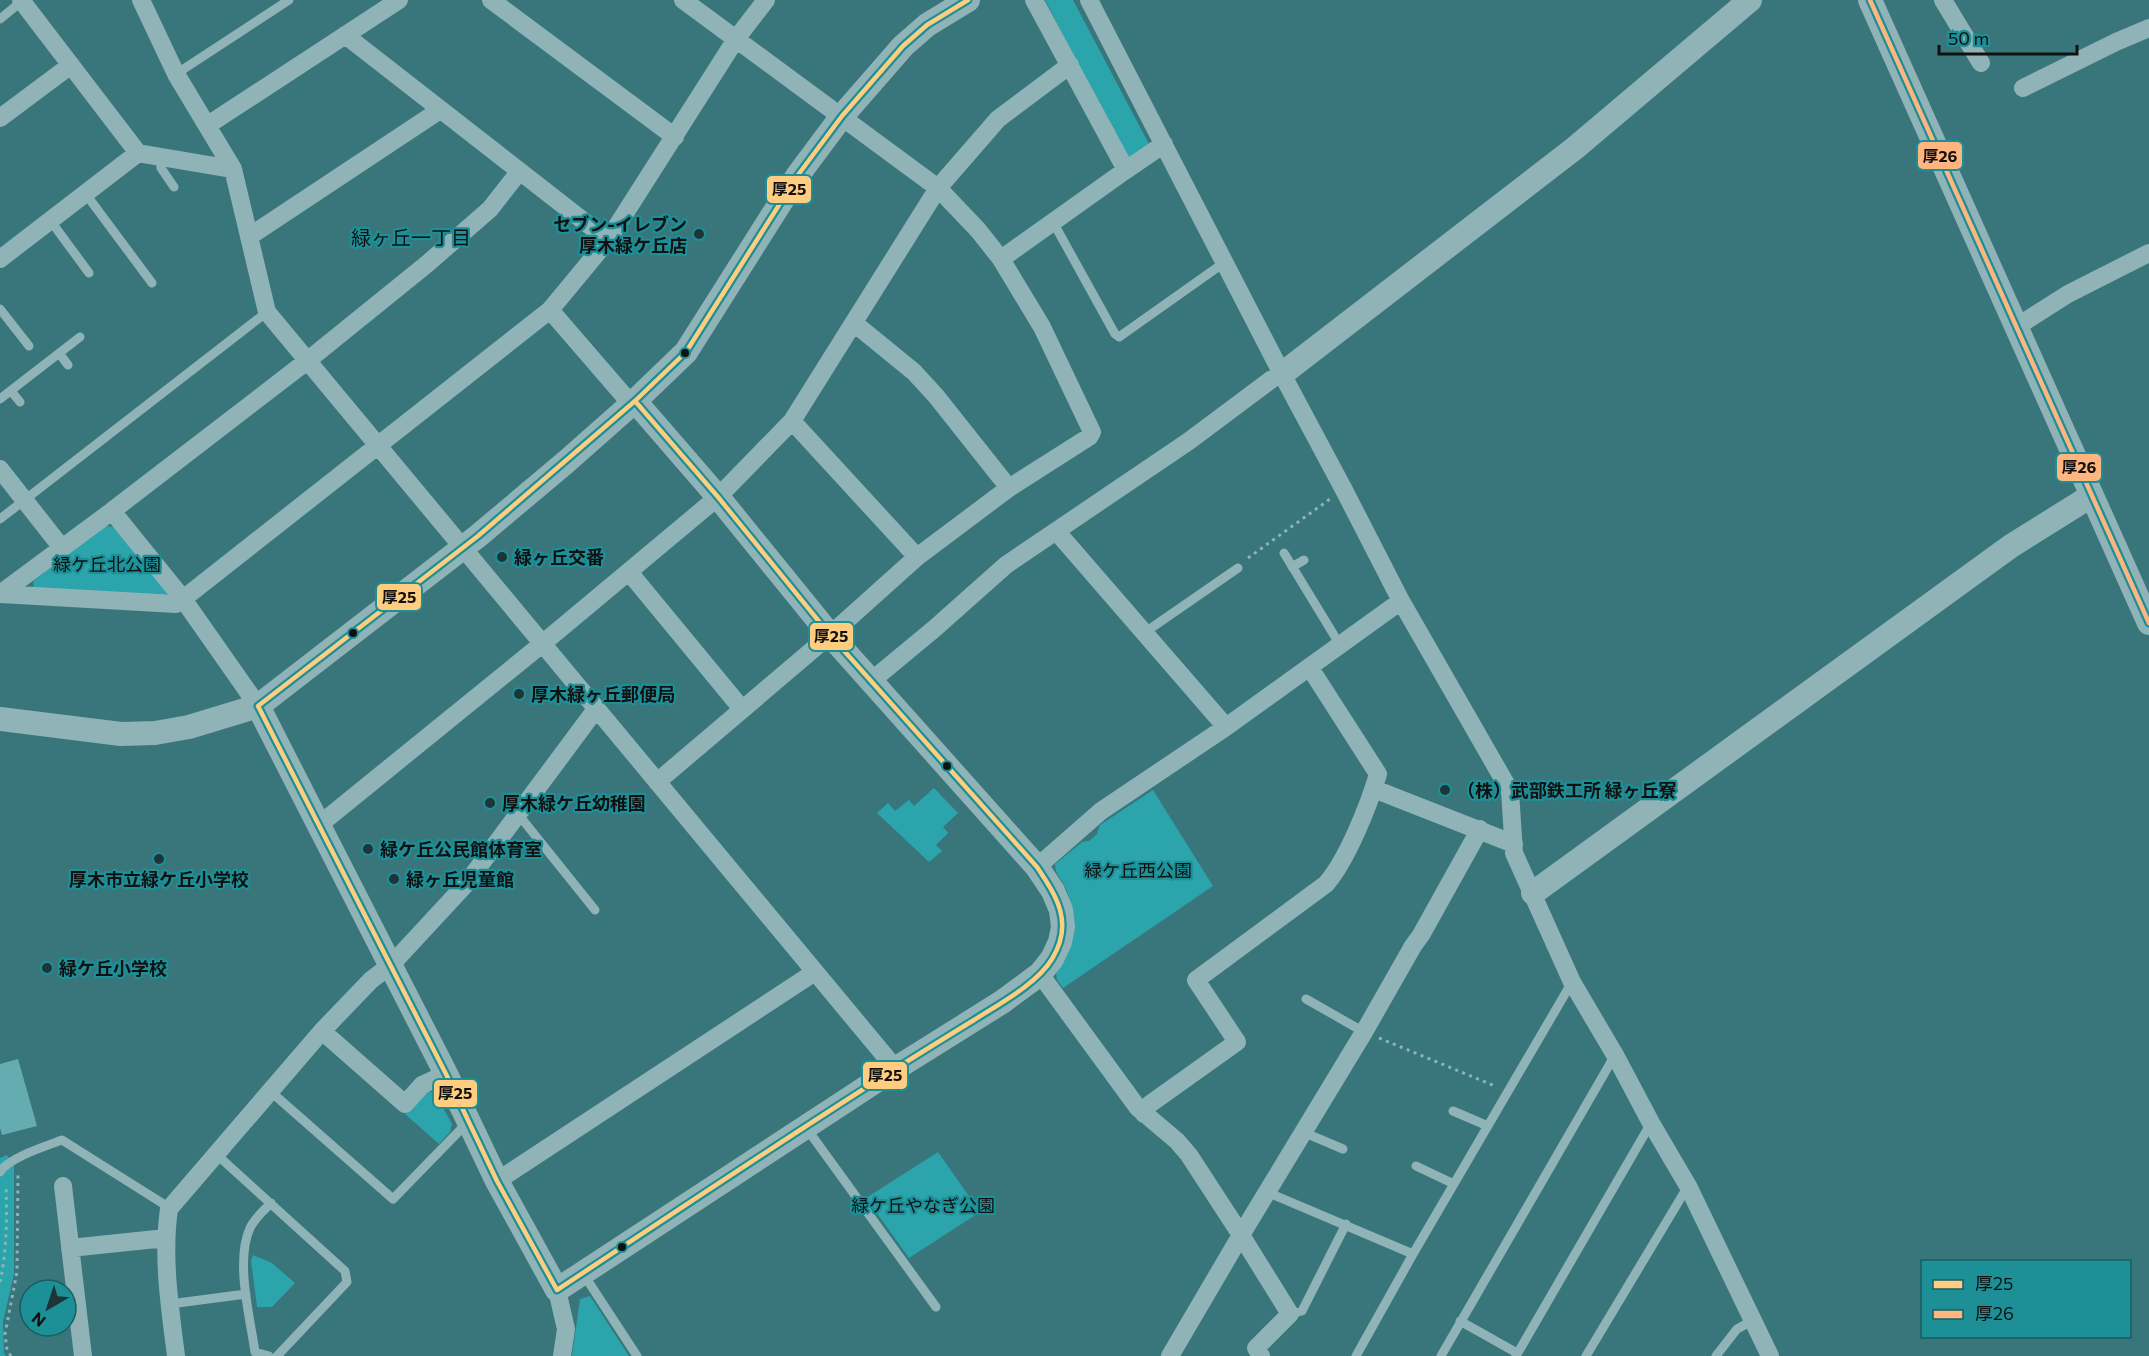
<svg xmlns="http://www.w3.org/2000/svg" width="2149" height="1356" font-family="Commissioner,'Noto Sans JP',sans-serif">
	<rect width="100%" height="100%" fill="#38767b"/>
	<path fill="#2ba4ab" d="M1045,0H1073L1150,146L1134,159L1126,157Z
		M105,526L116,527L168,592L164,597L34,588L33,581Z
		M934,788L958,813L943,827L948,833L936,845L942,851L929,862L877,813L888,803L895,811L909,800L914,806Z
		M1153,790L1213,886L1063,988L1057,980L1056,973C1075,945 1079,921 1066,889C1062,879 1055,875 1055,864L1082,842L1089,841L1097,834L1100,825Z
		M427,1091L435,1093L452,1124L450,1132L439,1144L405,1114Z
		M938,1152L980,1212L909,1258L866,1198Z
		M7,1155L14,1166V1274L3,1322L4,1353L6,1356H0V1158Z
		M253,1255L272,1263L295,1283L272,1307H257L251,1261Z
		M590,1296L629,1356H572L580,1299Z"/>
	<path fill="#65acb1" d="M18,1059L37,1126L2,1135L0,1128V1064Z"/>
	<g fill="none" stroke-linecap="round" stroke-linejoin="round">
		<path stroke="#8fb3b6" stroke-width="3" stroke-dasharray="3 4.5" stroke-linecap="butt" d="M1248,558L1330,499
			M1379,1038L1495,1086
			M0,1282C7,1250 7,1217 6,1185
			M11,1356L7,1350L5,1334L17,1272L18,1174"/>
		<path stroke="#8fb3b6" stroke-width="9" d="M0,19L22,1
			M176,74L289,0
			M161,158V168L174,187
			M85,193L152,283
			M50,220L89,273
			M1053,222L1115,334L1119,337L1225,262
			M0,309L29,346
			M59,353L68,365
			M11,391L20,402
			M0,399L80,337
			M0,519L267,312
			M1284,553L1340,645
			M1292,567L1304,560
			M1144,633L1238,568
			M518,814L595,910
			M1306,999L1364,1032
			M270,1091L393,1199L467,1123
			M1453,1111L1488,1126
			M807,1129L936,1307
			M1302,1134L1310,1135L1343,1149
			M216,1154L345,1271L347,1282L277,1356
			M1416,1166L1454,1184
			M0,1172C8,1158 46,1146 62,1140L162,1203L169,1209
			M1267,1192L1413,1254
			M584,1275L637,1356
			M170,1304L246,1294
			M1290,1314L1302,1311L1346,1224
			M1460,1321L1517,1353
			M269,1356L255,1352C250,1317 235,1261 250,1228C254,1219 264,1210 271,1203
			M1356,1356L1413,1254L1572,982
			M1441,1356L1615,1055
			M1516,1356L1651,1123
			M1586,1356L1688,1186
			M1716,1356L1737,1329L1752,1321"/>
		<path stroke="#8fb3b6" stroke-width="18" d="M21,0L138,153L233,169
			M141,0L176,74L233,169L267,312L895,1068
			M491,0L675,137
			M1089,0L1282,374L1344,490L1401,601L1510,791L1514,853L1572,982L1615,1055L1651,1123L1688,1186L1770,1356
			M1943,0L1981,63
			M345,35L608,240
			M2023,88L2116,42L2149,28
			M0,118L71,65
			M208,125L399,0
			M1126,170L1164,144
			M519,172L490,209L427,264L307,361L112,511L183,599L550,310L608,240L736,39L766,0
			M250,236L440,110
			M0,259L138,153
			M1001,259L1126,170L1034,0
			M550,310L632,405
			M854,323L914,372L936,396L1009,488
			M2016,327L2068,294L2149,253
			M792,421L917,557
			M0,469L62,548
			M1057,532L1226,727
			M629,572L742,709
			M0,594L176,604L183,599L258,706
			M0,594L112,511
			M870,682L934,629L1006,565L1189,441L1272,379L1282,374
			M657,782L830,635L917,557L1009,488L1089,437L1092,432L1042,327L1001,259L978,230L938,188L683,0
			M1374,789L1514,844
			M319,825L542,644L718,497L792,421L938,188L998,119L1070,65
			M1037,867L1101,811L1226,727L1401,601
			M1040,974L1138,1108L1177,1141L1189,1155L1241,1235L1170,1356
			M322,1031L405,1104L422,1085L446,1074
			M1144,1114L1150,1104L1237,1042L1196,980L1326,884C1347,860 1369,805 1378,774L1310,668
			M497,1181L815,972
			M63,1186L83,1356
			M70,1248L166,1238
			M557,1290L566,1329L562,1356
			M176,1356C170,1308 162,1258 169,1209L322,1031L371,980L391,965L466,884L596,709
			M1261,1356L1256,1348L1290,1314L1241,1235L1364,1032L1413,946L1421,935L1480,829"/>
		<path stroke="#8fb3b6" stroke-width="24" d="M1870,0L2149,623
			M1282,374L1575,148L1750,0
			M258,706L446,1074L497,1181L557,1290L879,1079L1002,1002L1040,974L1052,959L1060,942L1063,927L1061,910L1053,891L1037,867L830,635L718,497L635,401
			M0,719L121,734L155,733L189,727L258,706L478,536L566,462L635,401L686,352L798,175L842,116L903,46L927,25L968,0
			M1533,893L2011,546L2091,496"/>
		<defs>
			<path id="bus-1" d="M635,401L718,497L830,635L1037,867C1057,897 1074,923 1052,959C1037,984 999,1004 974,1020C943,1039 912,1058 881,1078C772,1147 665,1219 557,1290L497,1181L446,1074L258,706L478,536Z
				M635,401L686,352L798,175L842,116L903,46L927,25L968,0"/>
			<path id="bus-2" d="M1870,0L2149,623"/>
		</defs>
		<use href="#bus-1" stroke="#1c8f97" stroke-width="9"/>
		<use href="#bus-2" stroke="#1c8f97" stroke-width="9"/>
		<use href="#bus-1" stroke="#ffcd80" stroke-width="4.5"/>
		<use href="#bus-2" stroke="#ffb580" stroke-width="4.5"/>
	</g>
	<g fill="#1f3436" stroke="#1c8f97" stroke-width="2">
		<circle cx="699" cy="234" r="6"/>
		<circle cx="502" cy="557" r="6"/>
		<circle cx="519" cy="694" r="6"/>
		<circle cx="1445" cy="790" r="6"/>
		<circle cx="490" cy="803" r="6"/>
		<circle cx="368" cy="849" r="6"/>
		<circle cx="159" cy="859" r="6"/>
		<circle cx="394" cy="879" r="6"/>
		<circle cx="47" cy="968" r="6"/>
	</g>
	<g fill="#111" stroke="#1c8f97" stroke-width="2">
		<circle cx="685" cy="353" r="5"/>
		<circle cx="353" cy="633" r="5"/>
		<circle cx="947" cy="766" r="5"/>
		<circle cx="622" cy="1247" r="5"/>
	</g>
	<g text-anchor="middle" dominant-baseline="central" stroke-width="4.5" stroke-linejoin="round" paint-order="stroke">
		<g font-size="18" font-weight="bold" fill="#111" stroke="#1c8f97" text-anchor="start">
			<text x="687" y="224" text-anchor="end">セブン-イレブン<tspan x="687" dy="21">厚木緑ケ丘店</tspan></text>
			<text x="514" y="557">緑ヶ丘交番</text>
			<text x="531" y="694">厚木緑ヶ丘郵便局</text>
			<text x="1457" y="790">（株）武部鉄工所 緑ヶ丘寮</text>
			<text x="502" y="803">厚木緑ケ丘幼稚園</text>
			<text x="380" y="849">緑ケ丘公民館体育室</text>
			<text x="159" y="879" text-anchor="middle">厚木市立緑ケ丘小学校</text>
			<text x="406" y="879">緑ヶ丘児童館</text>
			<text x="59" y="968">緑ケ丘小学校</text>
		</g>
		<g font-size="18" fill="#111" stroke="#1c8f97">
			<text x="107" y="564">緑ケ丘北公園</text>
			<text x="1138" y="870">緑ケ丘西公園</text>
			<text x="923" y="1205">緑ケ丘やなぎ公園</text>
		</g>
		<g font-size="20" fill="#111" stroke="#1c8f97">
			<text x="411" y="237">緑ヶ丘一丁目</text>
		</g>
	</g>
	<g stroke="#1c8f97" stroke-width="2">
		<rect x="1917" y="141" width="46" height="29" rx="6" fill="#ffb580"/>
		<rect x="766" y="175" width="46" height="29" rx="6" fill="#ffcd80"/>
		<rect x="2056" y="453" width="46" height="29" rx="6" fill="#ffb580"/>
		<rect x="376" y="583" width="46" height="28" rx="6" fill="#ffcd80"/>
		<rect x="809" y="622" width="45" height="29" rx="6" fill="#ffcd80"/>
		<rect x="862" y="1061" width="46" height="29" rx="6" fill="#ffcd80"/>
		<rect x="433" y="1079" width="45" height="29" rx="6" fill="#ffcd80"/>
	</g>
	<g font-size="16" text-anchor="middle" font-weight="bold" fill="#111">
		<text x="1940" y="162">厚26</text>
		<text x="789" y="195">厚25</text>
		<text x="2079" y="473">厚26</text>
		<text x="399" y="603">厚25</text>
		<text x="831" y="642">厚25</text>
		<text x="885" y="1081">厚25</text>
		<text x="455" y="1099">厚25</text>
	</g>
	<rect x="1921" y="1260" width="210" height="78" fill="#1c8f97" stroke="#185d61" stroke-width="1.5"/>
	<rect x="1933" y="1280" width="30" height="9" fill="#ffcd80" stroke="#185d61" stroke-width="1.5"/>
	<text x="1975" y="1290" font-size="18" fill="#111111">厚25</text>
	<rect x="1933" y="1310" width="30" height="9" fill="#ffb580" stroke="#185d61" stroke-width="1.5"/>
	<text x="1975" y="1320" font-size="18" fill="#111111">厚26</text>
	<g transform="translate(48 1308) rotate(219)"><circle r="28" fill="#1c8f97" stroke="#185d61" stroke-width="1.5"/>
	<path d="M0-4.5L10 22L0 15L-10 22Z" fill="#1f3436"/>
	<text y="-9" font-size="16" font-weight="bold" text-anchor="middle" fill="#111111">N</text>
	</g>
	<path d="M1939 45v9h138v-9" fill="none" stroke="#111111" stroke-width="3"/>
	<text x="1948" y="45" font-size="18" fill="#111111" stroke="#1c8f97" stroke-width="4.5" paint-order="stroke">50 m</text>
</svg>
